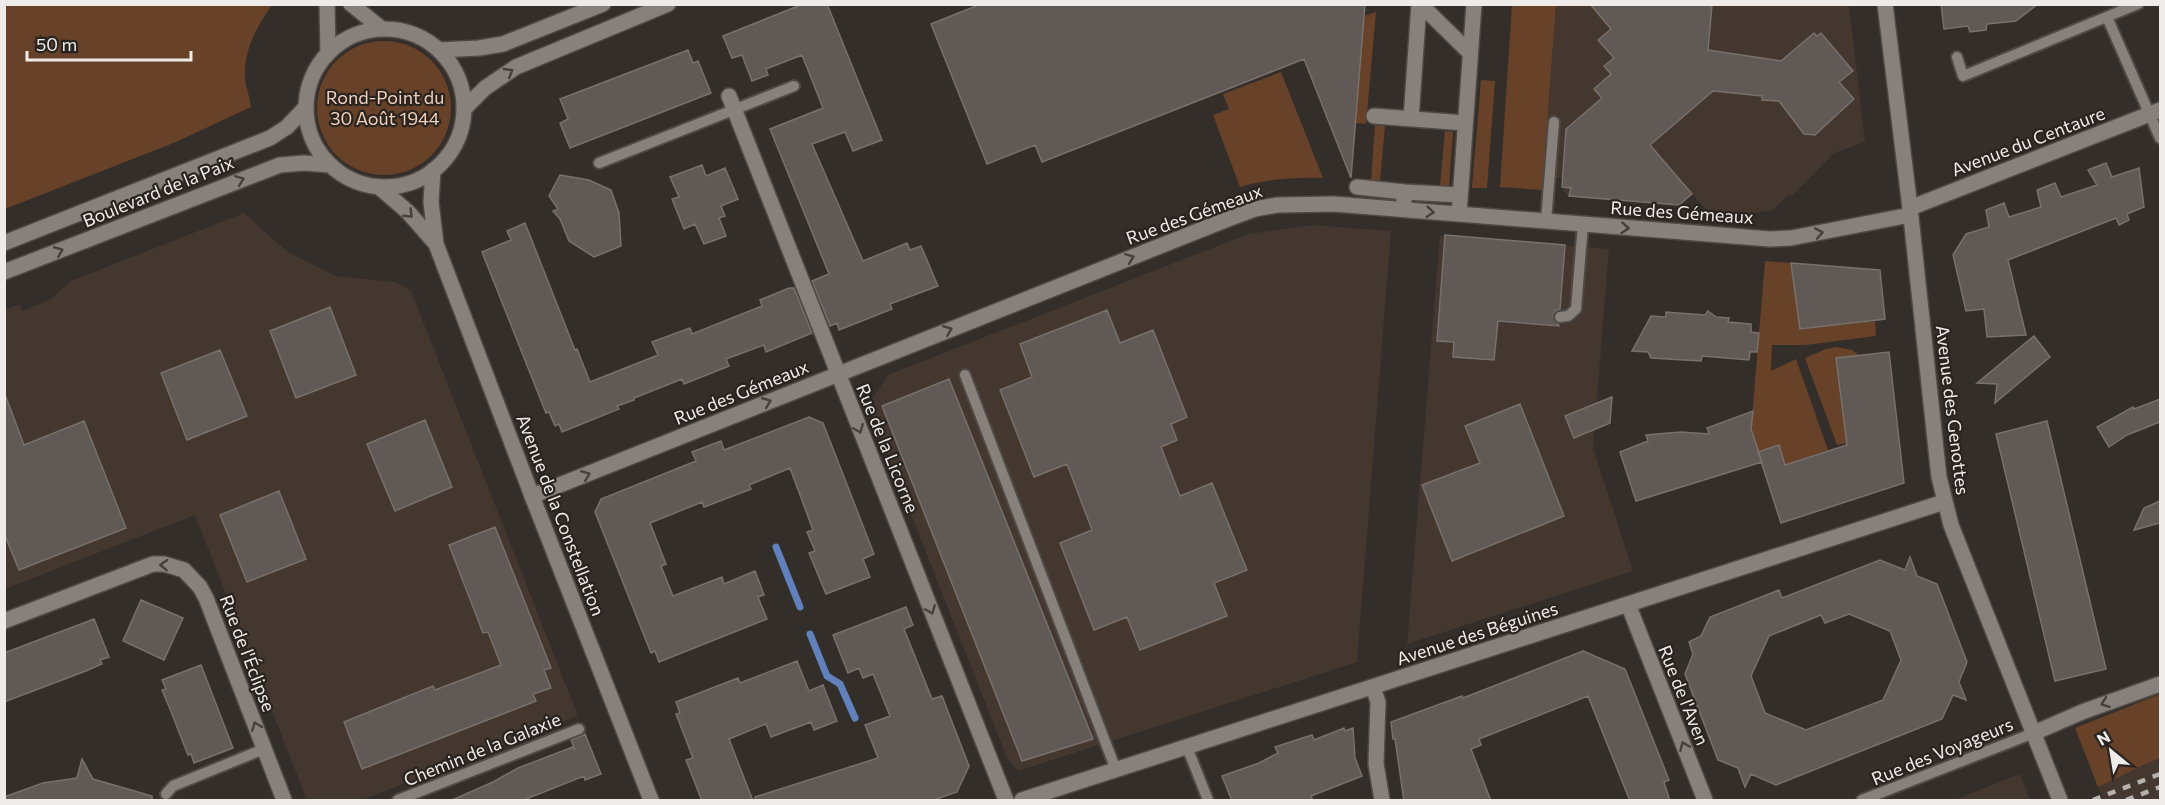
<svg xmlns="http://www.w3.org/2000/svg" width="2165" height="805" font-family="Commissioner,sans-serif">
	<rect width="100%" height="100%" fill="#342e2a"/>
	<path fill="#43372f" d="M1556,5H1849L1865,142L1834,153L1792,196L1789,194L1773,210L1743,215L1707,211L1692,194L1679,205L1569,196L1563,190L1562,178L1543,177Z
		M244,213L289,253L336,276L396,282L411,291L578,716L362,800H307L195,515L5,589V310L19,304L22,311L49,300L71,281Z
		M1312,225L1391,231L1357,662L1018,771L1007,758L868,405L888,375L1248,234Z
		M1440,235L1609,249L1593,448L1633,571L1407,644Z
		M2160,705V800H2103L2079,736Z
		M2020,774L2030,800H1954Z"/>
	<path fill="#674128" d="M4,5L5,4L272,5C257,26 243,51 245,79C246,88 250,98 251,107L176,142L5,209Z
		M1512,5H1556L1542,190L1500,187Z
		M1376,12L1366,124L1356,123L1364,16Z
		M317 108a67 67 0 1 1 134 0a67 67 0 1 1-134 0Z
		M1281,72L1323,178C1294,177 1268,179 1240,187L1213,115L1229,109L1223,94Z
		M1481,80L1495,81L1487,188H1472Z
		M1375,125L1385,126L1380,181L1371,180Z
		M1445,131L1453,132L1449,186L1440,185Z
		M1765,261L1791,263L1800,329L1875,321L1876,336L1806,345H1772L1771,371L1796,359L1828,450L1785,465L1779,445L1758,452L1751,429Z
		M1837,347L1852,350L1860,356L1847,443L1837,445L1805,358L1826,349Z
		M2160,694V758C2139,766 2120,777 2098,787L2075,728Z"/>
	<g fill="none" stroke-linecap="round" stroke-linejoin="round">
		<path stroke="#6181bc" stroke-width="7" d="M776,547L800,607
			M810,634L827,676L840,684L855,718"/>
	</g>
	<path fill="#615955" stroke="#78706b" stroke-width="1.5" fill-rule="evenodd" d="M803,4H827L882,140L853,151L845,132L812,144L863,261L907,243L910,250L921,246L938,286L890,304L892,309L839,330L837,323L830,326L812,281L829,274L770,129L823,108L802,55L766,69L768,75L752,81L742,55L732,58L723,36Z
		M981,4H1365L1351,178L1304,59L1042,162L1035,145L987,164L931,24Z
		M1590,4L1712,5L1708,50L1781,61L1814,33L1817,36L1821,33L1853,71L1839,82L1854,99L1815,135L1804,134L1779,101L1762,100V96L1713,91L1650,145L1692,194L1679,205L1569,196L1571,188L1562,187L1566,129L1602,98L1594,89L1611,74L1604,66L1614,58L1598,40L1611,29Z
		M1941,4H2038L2016,21L1987,24L1986,30L1970,32L1968,26L1944,29Z
		M688,50L693,63L698,61L711,93L570,148L560,123L568,119L560,99Z
		M2106,163L2112,177L2139,168L2144,207L2127,214L2129,220L2119,225L2116,218L2008,260L2026,335L1987,337L1984,309L1966,311L1953,255L1966,234L1989,227L1986,210L2004,203L2009,217L2041,207L2037,190L2055,183L2061,197L2097,185L2088,170Z
		M702,165L706,176L725,168L738,199L721,206L725,216L719,218L726,236L704,244L695,224L684,229L672,199L679,197L670,177Z
		M560,175L589,180L611,190L619,213L621,246L594,257L569,241L560,219L553,211L558,209L549,196Z
		M525,223L575,350L577,349L590,382L658,355L652,342L690,328L692,334L762,306L760,300L789,288H794L812,333L766,352L764,345L726,359L729,366L684,384L682,379L634,398V400L617,406L619,409L562,432L559,424L555,426L549,412L546,413L482,252L511,240L507,231Z
		M1445,235L1565,245L1560,309L1555,311L1553,317L1559,326L1498,321L1494,360L1453,357L1454,342L1437,341Z
		M1791,263L1880,270L1885,319L1800,329Z
		M330,307L356,375L296,398L270,331Z
		M1107,310L1120,343L1153,330L1187,417L1171,424L1177,440L1161,447L1180,496L1212,483L1247,570L1214,583L1227,616L1140,650L1127,617L1094,630L1060,543L1092,530L1067,464L1034,477L1000,390L1032,377L1020,344Z
		M1708,311L1716,317L1729,318L1728,322L1751,324V332L1759,333L1757,352H1750L1749,360L1702,356L1701,361L1651,358L1648,352L1632,351L1651,316L1666,317V312L1705,315Z
		M2034,336L2050,357L1995,403L1997,384L1977,383Z
		M220,350L247,416L187,440L161,373Z
		M1889,352L1904,483L1781,523L1758,452L1779,445L1785,465L1847,445L1836,358Z
		M949,379L1093,739L1022,761L882,406Z
		M4,397H6L24,445L84,421L126,528L19,570L4,533Z
		M1612,397L1610,423L1574,438L1565,416Z
		M2160,399V422L2127,435L2109,447L2097,427L2133,407L2134,409Z
		M1520,404L1564,516L1452,561L1422,485L1480,463L1465,426Z
		M1753,411L1751,429L1762,462L1636,501L1620,452L1648,441L1646,435L1681,432L1709,434L1707,428Z
		M809,417L823,423L874,554L863,559L870,577L826,594L809,553L815,551L807,532L813,530L790,468L749,485L751,489L704,507L702,502L650,523L666,564L661,566L673,596L722,577L724,584L755,571L764,595L758,597L767,619L659,662L655,651L651,653L595,512L601,499L696,461L692,452L721,441L724,450Z
		M425,420L452,487L395,511L367,444Z
		M2047,421L2106,669L2055,681L1996,434Z
		M279,491L306,559L247,582L220,515Z
		M2160,501V523L2134,530L2144,508Z
		M495,527L551,668L544,670L551,688L533,694L536,701L362,769L344,722L433,686L435,690L501,665L488,632L483,633L449,545Z
		M1910,557L1917,576L1937,584L1967,662L1959,682L1966,700L1953,695L1942,719L1776,785L1751,774L1745,787L1738,768L1718,760L1685,674L1693,654L1689,642L1701,636L1710,617L1779,590L1782,598L1880,560L1905,570ZM1849,614L1890,631L1901,660L1883,700L1806,730L1765,713L1751,676L1769,636L1821,615L1825,623Z
		M141,600L183,618L164,660L123,641Z
		M906,607L913,625L904,629L932,699L942,696L969,766L957,792L931,801H755V797L878,758L865,725L890,716L873,674L863,678L859,668L848,673L833,635Z
		M94,619L109,657L100,660L102,664L86,671L4,702V653Z
		M1583,651L1625,669L1669,780L1664,782L1670,801H1630L1588,696L1479,739L1481,745L1471,749L1491,801H1404L1395,739H1393L1391,722L1462,696L1463,698Z
		M797,661L809,691L823,685L837,721L814,730L811,722L771,737L766,724L729,739L753,801H702L686,760L693,758L676,714L680,713L676,702L738,678L740,683Z
		M201,665L233,748L194,763L191,754L188,755L170,709L162,690L166,689L162,680Z
		M1344,728L1345,731L1353,728L1355,758L1362,776L1311,796L1313,801H1232L1222,776L1259,763L1278,753L1275,747L1312,735L1314,740Z
		M585,734L601,774L585,780L584,776L521,801H450L493,782L518,768L573,747L575,750L571,740Z
		M82,759L93,779L152,796V801H4V797L43,783L77,778Z"/>
	<g fill="none" stroke-linecap="round" stroke-linejoin="round">
		<defs>
			<path id="lane" d="M2107,17L2160,138
				M1957,57L1963,76L2138,4
				M599,163L794,86
				M1546,221L1554,122
				M1560,317L1568,316L1576,309L1583,224
				M965,375L1116,770
				M1187,747L1208,800
				M166,794L173,786L264,749
				M398,800L579,729
				M1862,800L2034,733"/>
			<path id="street" d="M1420,4L1470,53
				M729,96L1006,800
				M1374,116L1465,123
				M1411,119L1419,4
				M1357,187L1405,192L1403,209
				M1405,192L1460,195
				M1910,208L2160,110
				M1459,214L1474,4
				M532,496L1228,219L1255,209L1277,205L1334,204L1770,239L1791,238L1910,215
				M1628,604L1705,800
				M4,621L153,564H164L184,570L200,587L206,598L284,800
				M1373,687L1378,702L1376,764L1382,800
				M2034,733L2082,712L2160,684"/>
			<path id="secondary" d="M327,4L328,53
				M351,4L382,29
				M1885,4L1910,208L1939,477L1951,525L2060,800
				M306 108a79 79 0 1 1 158 0a79 79 0 1 1-158 0Z
				M439,50L479,48L503,44L603,4
				M464,109L485,88L516,67L668,4
				M433,170L431,202L436,244L532,496L651,800
				M379,187L408,212L436,244
				M4,243L270,138L287,127L306,107
				M4,272L280,165L304,163L330,165
				M1022,800L1944,502"/>
		</defs>
		<use href="#lane" stroke="#4f4945" stroke-width="14"/>
		<use href="#street" stroke="#4f4945" stroke-width="18"/>
		<use href="#secondary" stroke="#4f4945" stroke-width="18"/>
		<use href="#lane" stroke="#88807b" stroke-width="10"/>
		<use href="#street" stroke="#88807b" stroke-width="15"/>
		<use href="#secondary" stroke="#88807b" stroke-width="15"/>
		<path stroke="#b5b1ad" stroke-width="4.5" stroke-dasharray="8 8" stroke-linecap="butt" d="M2093,800L2160,774
			M2126,800L2160,787"/>
	</g>
	<defs><path id="oneway-chevron" d="M-2-3.5L2.5 0L-2 3.5" fill="none" stroke-width="1.6" stroke-linecap="round" stroke-linejoin="round" transform="scale(1.5)"/></defs>
	<g stroke="#46403b">
		<use href="#oneway-chevron" transform="translate(509 72) rotate(-31)"/>
		<use href="#oneway-chevron" transform="translate(240 180) rotate(-21)"/>
		<use href="#oneway-chevron" transform="translate(1430 212) rotate(5)"/>
		<use href="#oneway-chevron" transform="translate(409 214) rotate(44)"/>
		<use href="#oneway-chevron" transform="translate(1625 228) rotate(4)"/>
		<use href="#oneway-chevron" transform="translate(1819 233) rotate(-10)"/>
		<use href="#oneway-chevron" transform="translate(59 251) rotate(-22)"/>
		<use href="#oneway-chevron" transform="translate(1130 258) rotate(-21)"/>
		<use href="#oneway-chevron" transform="translate(948 330) rotate(-22)"/>
		<use href="#oneway-chevron" transform="translate(767 402) rotate(-22)"/>
		<use href="#oneway-chevron" transform="translate(859 429) rotate(68)"/>
		<use href="#oneway-chevron" transform="translate(586 475) rotate(-22)"/>
		<use href="#oneway-chevron" transform="translate(164 565) rotate(-176)"/>
		<use href="#oneway-chevron" transform="translate(931 610) rotate(68)"/>
		<use href="#oneway-chevron" transform="translate(2105 703) rotate(160)"/>
		<use href="#oneway-chevron" transform="translate(256 726) rotate(-111)"/>
		<use href="#oneway-chevron" transform="translate(1684 746) rotate(-112)"/>
	</g>
	<g text-anchor="middle" dominant-baseline="central" stroke-width="4.5" stroke-linejoin="round" paint-order="stroke">
		<g font-size="18" fill="#f4d0ba" stroke="#2a2420">
			<text x="385" y="97">Rond-Point du<tspan x="385" dy="21">30 Août 1944</tspan></text>
		</g>
		<g font-size="18" fill="#efebe8" stroke="#2a2420">
			<text transform="translate(2028 141) rotate(-21)">Avenue du Centaure</text>
			<text transform="translate(158 191) rotate(-22)">Boulevard de la Paix</text>
			<text transform="translate(1682 212) rotate(4)">Rue des Gémeaux</text>
			<text transform="translate(1194 214) rotate(-20)">Rue des Gémeaux</text>
			<text transform="translate(741 392) rotate(-22)">Rue des Gémeaux</text>
			<text transform="translate(1953 410) rotate(83)">Avenue des Genottes</text>
			<text transform="translate(888 448) rotate(68)">Rue de la Licorne</text>
			<text transform="translate(561 515) rotate(69)">Avenue de la Constellation</text>
			<text transform="translate(1477 633) rotate(-18)">Avenue des Béguines</text>
			<text transform="translate(248 653) rotate(69)">Rue de l'Éclipse</text>
			<text transform="translate(1684 695) rotate(68)">Rue de l'Aven</text>
			<text transform="translate(482 749) rotate(-22)">Chemin de la Galaxie</text>
			<text transform="translate(1942 751) rotate(-22)">Rue des Voyageurs</text>
		</g>
	</g>
	<rect width="2165" height="805" fill="none" stroke="#efebe8" stroke-width="12"/>
	<g transform="translate(2111 751) rotate(330)" stroke="#2a2420" stroke-width="4.5" paint-order="stroke">
	<path d="M0-4.5L10 22L0 15L-10 22Z" fill="#efebe8"/>
	<text y="-9" font-size="16" font-weight="bold" text-anchor="middle" fill="#efebe8">N</text>
	</g>
	<path d="M27 51v9h164v-9" fill="none" stroke="#efebe8" stroke-width="3"/>
	<text x="36" y="51" font-size="18" fill="#efebe8" stroke="#2a2420" stroke-width="4.5" paint-order="stroke">50 m</text>
</svg>
